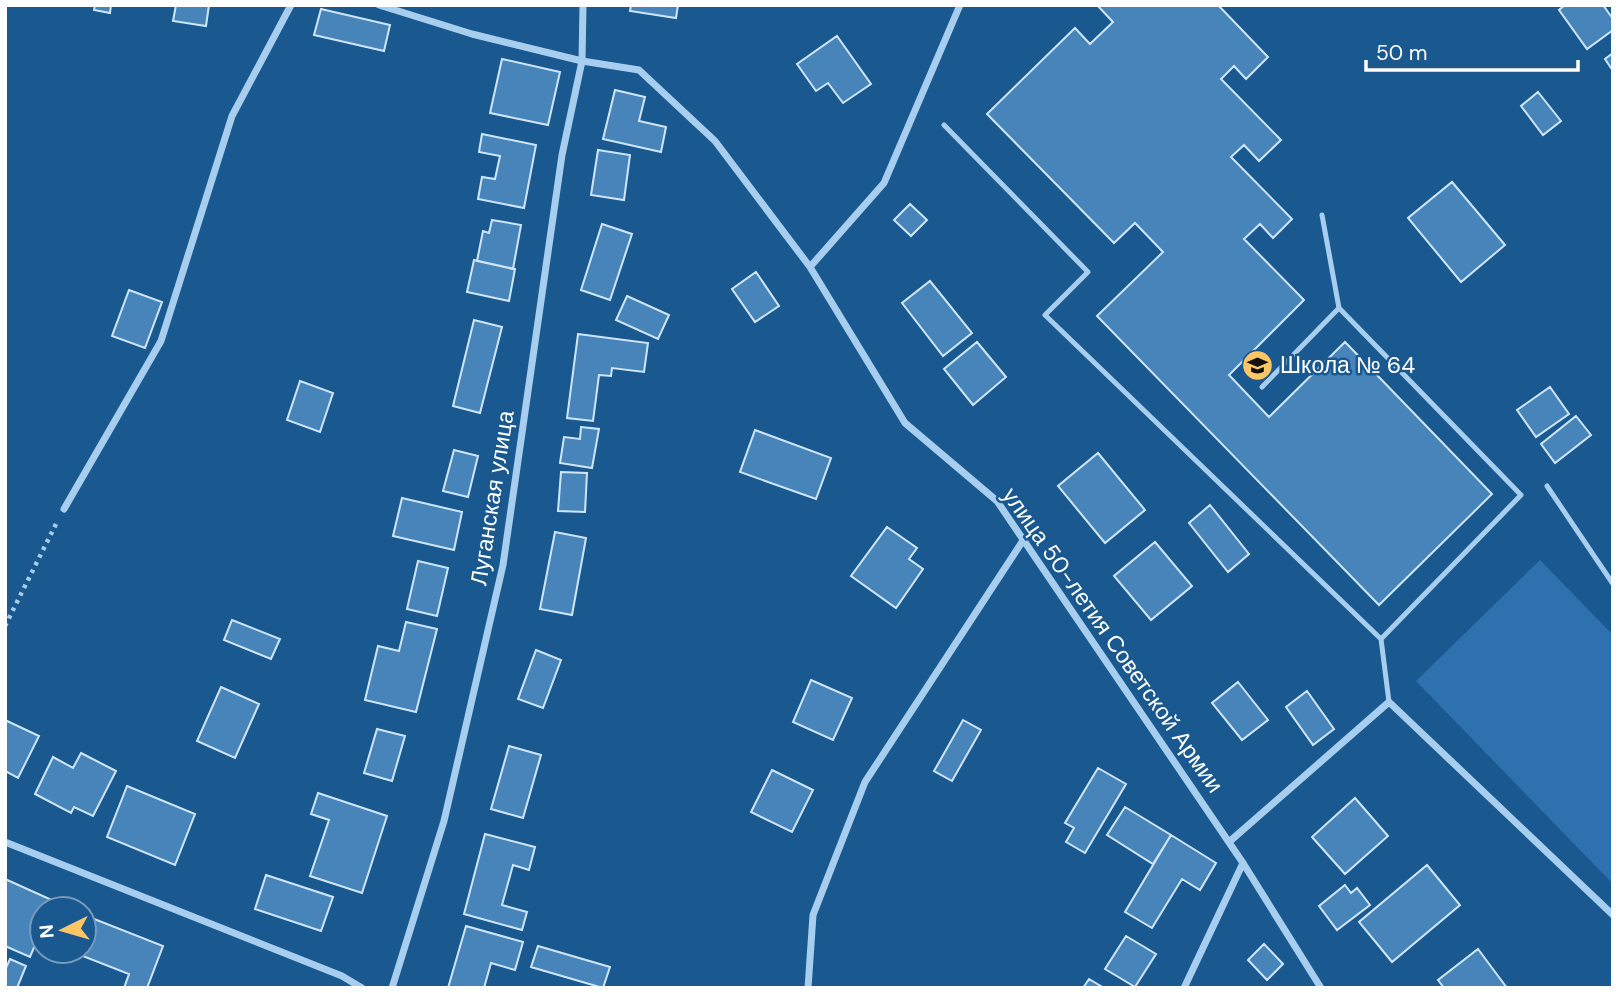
<svg xmlns="http://www.w3.org/2000/svg" width="1618" height="993" font-family="'DM Sans',sans-serif">
	<rect width="100%" height="100%" fill="#1a5890"/>
	<path fill="#2d72af" d="M1540,560L1613,635V884L1416,681Z"/>
	<path fill="#4784ba" stroke="#cfe6fa" stroke-width="2" d="M95,5H111L110,13L94,10Z
		M176,5H209L206,26L173,21Z
		M631,5H678L676,18L630,11Z
		M1097,5H1218L1268,57L1246,79L1234,66L1221,79L1281,140L1259,161L1244,145L1231,157L1292,219L1273,238L1260,224L1244,239L1304,300L1229,375L1269,417L1345,342L1492,494L1379,605L1097,316L1163,252L1135,223L1114,243L987,114L1075,28L1090,44L1113,22Z
		M1565,5H1603L1613,19V30L1587,49L1559,10Z
		M321,9L390,25L384,51L314,35Z
		M837,36L871,84L843,103L828,83L816,91L797,64Z
		M1613,53V71L1605,59Z
		M502,59L560,72L548,125L490,113Z
		M615,90L645,97L639,121L666,127L661,152L603,139Z
		M1538,92L1561,121L1543,135L1521,106Z
		M482,134L536,145L524,208L478,199L482,177L495,179L500,156L479,152Z
		M598,150L630,155L624,200L591,195Z
		M1452,182L1505,245L1461,282L1408,218Z
		M910,204L927,220L911,236L894,220Z
		M492,220L521,225L513,269L477,261L483,231L489,233Z
		M602,224L632,234L610,300L581,290Z
		M474,260L515,269L509,301L467,292Z
		M756,272L779,306L755,322L732,289Z
		M930,281L972,333L943,356L902,303Z
		M129,290L162,302L145,348L112,336Z
		M627,296L669,315L658,339L616,320Z
		M474,320L502,327L480,413L453,406Z
		M578,334L648,343L644,372L612,368L611,376L599,375L593,421L567,418Z
		M977,342L1006,377L973,405L944,369Z
		M300,381L333,393L320,432L287,420Z
		M1550,387L1569,414L1536,437L1517,410Z
		M1576,416L1591,435L1555,463L1541,444Z
		M581,427L599,429L592,468L560,463L564,437L580,439Z
		M755,430L831,458L816,499L740,472Z
		M454,450L478,456L468,497L443,491Z
		M1098,453L1145,510L1105,543L1058,486Z
		M561,472L587,473L585,512L558,511Z
		M402,498L462,512L454,550L393,536Z
		M1210,505L1249,554L1228,572L1189,523Z
		M887,527L917,548L909,559L923,569L896,608L851,576Z
		M555,532L586,538L572,615L540,609Z
		M1155,542L1192,586L1151,620L1114,576Z
		M418,561L448,568L437,616L407,609Z
		M232,620L280,639L271,659L224,640Z
		M406,622L437,629L416,712L365,700L378,646L399,651Z
		M536,650L561,660L543,708L518,699Z
		M811,680L852,698L833,740L793,722Z
		M1238,682L1268,720L1242,740L1212,703Z
		M221,687L259,704L235,758L197,741Z
		M1307,691L1334,729L1313,745L1286,707Z
		M5,720L39,736L18,778L5,771Z
		M963,720L981,730L952,781L934,771Z
		M377,729L405,736L392,781L364,773Z
		M509,746L541,755L523,818L491,809Z
		M81,753L116,771L93,816L74,807L71,813L35,794L53,757L73,768Z
		M1098,768L1126,784L1085,853L1066,842L1074,828L1065,823Z
		M772,770L813,790L792,832L751,812Z
		M127,786L195,814L175,865L107,837Z
		M318,793L387,816L362,893L310,876L329,820L311,814Z
		M1355,798L1388,836L1345,874L1312,837Z
		M1125,807L1171,835L1153,864L1107,835Z
		M485,834L535,847L529,870L513,865L502,905L527,912L522,930L464,914Z
		M1171,835L1216,863L1200,890L1182,879L1152,928L1125,912Z
		M1427,865L1460,905L1392,962L1359,922Z
		M266,875L333,897L321,931L255,909Z
		M5,879L54,901L51,909H42V929L30,957L5,946Z
		M1345,885L1351,893L1357,888L1370,905L1337,930L1319,906Z
		M84,915L163,946L147,988H124L129,974L70,951H84Z
		M466,926L523,942L515,970L491,963L484,988H448Z
		M1126,936L1156,954L1135,987L1105,969Z
		M1264,944L1283,964L1267,980L1248,960Z
		M538,946L610,967L603,988L531,967Z
		M1478,949L1507,988H1444L1438,980Z
		M10,959L26,966L17,988H5V970Z
		M1089,979L1104,988H1083Z"/>
	<g fill="none" stroke-linecap="round" stroke-linejoin="round">
		<path stroke="#a8ceef" stroke-width="4.5" stroke-dasharray="3.5 5" stroke-linecap="butt" d="M5,626L57,522"/>
		<path stroke="#a8ceef" stroke-width="5" d="M944,125L1088,272L1045,315L1381,639L1521,495L1339,308L1322,215
			M1262,387L1339,308
			M1547,486L1613,584
			M1381,639L1389,702"/>
		<path stroke="#a8ceef" stroke-width="7" d="M379,5L472,34L582,61L639,70L715,141L810,267L905,423L997,501L1243,863L1321,988
			M810,267L884,183L960,5
			M64,509L161,341L232,116L291,5
			M5,842L342,976L362,988
			M1229,842L1389,702L1613,915
			M392,988L444,821L503,565L562,155L582,61L583,5
			M808,988L813,915L865,782L1024,539
			M1184,988L1243,863"/>
	</g>
	<defs>
		<symbol id="school-disc" viewBox="-11 -11 22 22"><circle r="9.5" fill="#ffc666" stroke="#1a5890"/><path d="M0-5L7-2L0 1L-7-2ZM-4 1L0 2.5L4 1V4Q0 6-4 4Z" fill="#111"/></symbol>
	</defs>
	<g fill-rule="evenodd">
		<use href="#school-disc" x="1240" y="348" width="35" height="35"/>
	</g>
	<g text-anchor="middle" dominant-baseline="central" stroke-width="5" stroke-linejoin="round" paint-order="stroke">
		<g font-size="23" fill="#fff" stroke="#1a5890" text-anchor="start">
			<text x="1280" y="365">Школа № 64</text>
		</g>
		<g font-size="23" fill="#fff" stroke="#1a5890">
			<text transform="translate(492 498) rotate(-81)">Луганская улица</text>
			<text transform="translate(1113 640) rotate(55)">улица 50-летия Советской Армии</text>
		</g>
	</g>
	<rect width="1618" height="993" fill="none" stroke="#ffffff" stroke-width="14"/>
	<g transform="translate(63 930) rotate(265)"><circle r="33" fill="#1a5890" stroke="#769bbc" stroke-width="2"/>
	<path d="M0-5L12 26L0 18L-12 26Z" fill="#ffc666"/>
	<text y="-10" font-size="19" font-weight="bold" text-anchor="middle" fill="#ffffff">N</text>
	</g>
	<path d="M1366 60v10h212v-10" fill="none" stroke="#ffffff" stroke-width="3.5"/>
	<text x="1376" y="60" font-size="21" fill="#ffffff" stroke="#1a5890" stroke-width="5" paint-order="stroke">50 m</text>
</svg>
